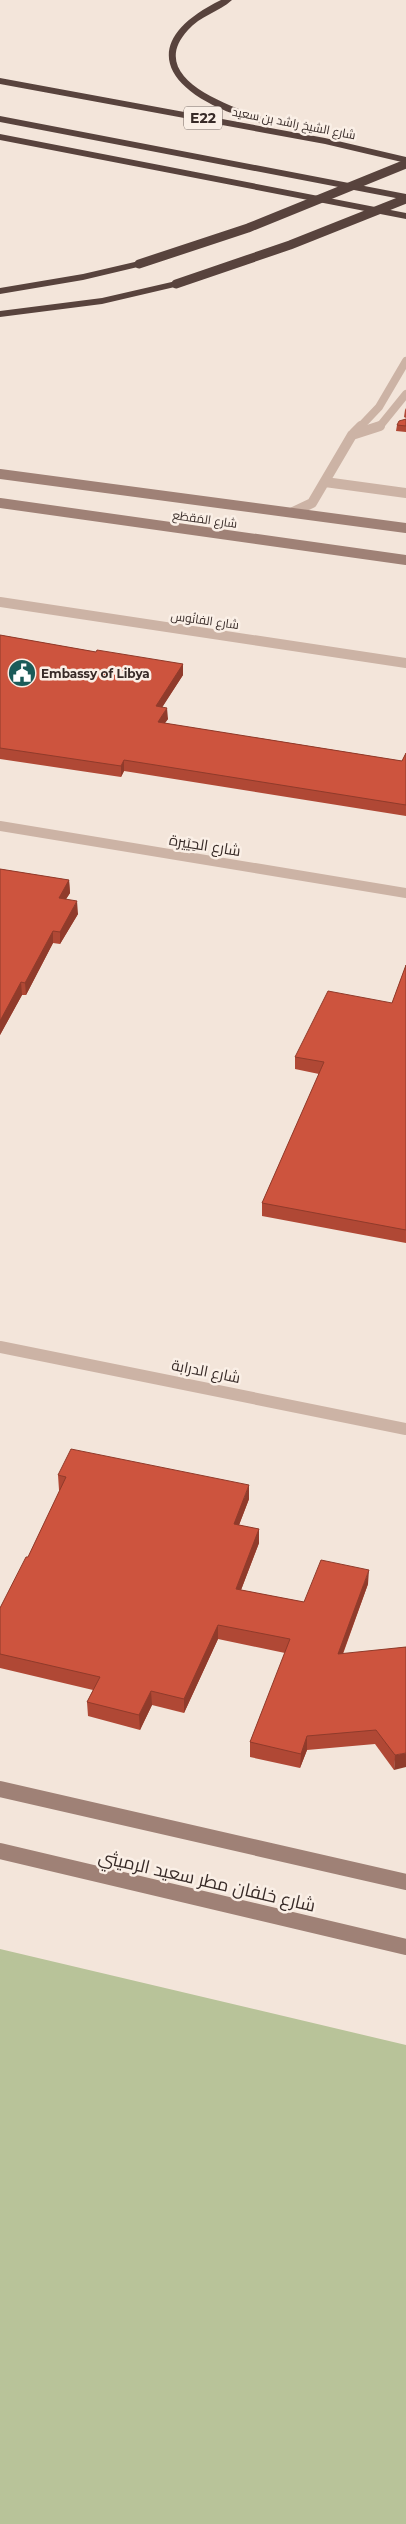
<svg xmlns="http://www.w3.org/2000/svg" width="406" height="2524" font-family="Montserrat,Cairo,sans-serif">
	<rect width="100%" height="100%" fill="#f3e5da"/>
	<path fill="#b8c399" d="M0,1949L406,2045V2524H0Z"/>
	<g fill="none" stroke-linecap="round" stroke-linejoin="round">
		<path stroke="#ccb3a5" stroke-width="8" d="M360,427L379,407L406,361
			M376,427L380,426L406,394"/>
		<path stroke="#ccb3a5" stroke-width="10" d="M354,433L361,426
			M325,482L406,493
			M293,512L312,503L352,435L380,426"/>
		<path stroke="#ccb3a5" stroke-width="10" d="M0,602L406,663
			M0,826L406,893"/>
		<path stroke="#ccb3a5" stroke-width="12" d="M0,1347L406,1429"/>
		<path stroke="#9f8176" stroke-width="10" d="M0,474L406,528
			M0,503L406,560"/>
		<path stroke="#9f8176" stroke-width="16" d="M0,1789L406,1882
			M0,1851L406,1947"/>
		<path fill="#58433d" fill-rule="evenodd" d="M221,0H232C219,12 200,16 188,30C142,80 238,109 271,120V124C260,126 245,117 234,114C159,86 141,39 221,0Z
			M0,78L325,138L406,157V163L325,144L0,84Z
			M0,116L406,194V200L0,122Z
			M0,134L406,213V219L0,140Z
			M139,261L144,264L142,266L83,280L0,294V288L83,274Z
			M176,281L181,284L179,286L102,304L0,317V311L102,298Z"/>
		<path stroke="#58433d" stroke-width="9" d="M139,264L248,228L406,164
			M176,284L290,245L406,199"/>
	</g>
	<path fill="#b04835" d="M406,408V418L404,417L405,410Z
		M406,419V432L396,431L397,425Z
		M0,635L96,652L183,664V675L162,707L168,719L164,723L402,761L406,753V816L124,771L121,777L0,759Z
		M0,869L69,880L70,893L66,899L78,914L60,944L53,943L26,995H22L0,1035Z
		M406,965V1243L262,1216V1203L319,1074L295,1069V1057L392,1003Z
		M58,1475L249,1499L239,1525L259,1529V1543L241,1590L304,1602L368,1584L343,1654L406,1647L394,1770L375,1744L307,1750L300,1768L250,1757V1742L285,1653L218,1639L184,1713L152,1705L140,1730L88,1716L87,1702L93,1690L0,1668V1608L28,1557L60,1490H59Z"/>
	<path fill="#903b2b" d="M183,664V675L156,717V706Z
		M167,708L168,719L158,733V722Z
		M124,760V771L121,777V766Z
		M69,880L70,893L59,910V898Z
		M77,901L78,914L60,944V932Z
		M53,931V943L26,995L25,983Z
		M21,982L22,995L0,1035V1021Z
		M249,1485V1499L234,1538V1524Z
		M259,1529V1543L236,1603V1589Z
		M369,1570L368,1584L337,1669L338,1654Z
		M218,1625V1639L184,1713V1699Z
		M151,1691L152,1705L140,1730L139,1715Z
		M307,1736V1750L300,1768L301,1754Z
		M406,1753V1767L394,1770L395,1755Z"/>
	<path fill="#cd543e" stroke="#903b2b" d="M406,419V426L397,425L399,421Z
		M0,635L96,652L97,650L183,664L156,706L167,708L158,722L402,761L406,753V805L124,760L121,766L0,748Z
		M0,869L69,880L59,898L77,901L60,932L53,931L25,983L21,982L0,1021Z
		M406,965V1230L262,1203L324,1062L295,1057L328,991L392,1003Z
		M71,1449L249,1485L234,1524L259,1529L236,1589L304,1602L321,1560L369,1570L338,1654L406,1647V1753L395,1755L376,1730L307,1736L301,1754L250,1742L290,1639L218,1625L184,1699L151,1691L139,1715L87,1702L100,1677L0,1654V1608L26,1557H28L66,1477L58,1475Z"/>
	<defs>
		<symbol id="civic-disc" viewBox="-11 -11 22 22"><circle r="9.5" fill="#1a5b59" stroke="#faefe6"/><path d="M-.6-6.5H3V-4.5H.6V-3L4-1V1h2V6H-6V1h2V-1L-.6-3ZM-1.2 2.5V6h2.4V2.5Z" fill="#fff"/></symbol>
	</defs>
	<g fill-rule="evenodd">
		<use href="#civic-disc" x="6" y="657" width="32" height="32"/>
	</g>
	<g text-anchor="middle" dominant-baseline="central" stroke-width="5" stroke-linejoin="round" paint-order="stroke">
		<g font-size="12" fill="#372a27" stroke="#faefe6">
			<text transform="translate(294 123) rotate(11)">شارع الشيخ راشد بن سعيد</text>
			<text transform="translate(205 519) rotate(8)">شارع المَقطَع</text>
			<text transform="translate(205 620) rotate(8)">شارع الفانُوس</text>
		</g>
		<g font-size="12" font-weight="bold" fill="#372a27" stroke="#faefe6" text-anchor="start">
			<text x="41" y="673">Embassy of Libya</text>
		</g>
		<rect fill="#faefe6" stroke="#726560" stroke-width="1" x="184" y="106.5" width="38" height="23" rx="4"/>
		<g font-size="14" font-weight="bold" fill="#372a27">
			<text x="203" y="118">E22</text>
		</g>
		<g font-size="15" fill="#372a27" stroke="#faefe6">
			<text transform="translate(205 845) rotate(9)">شارع الحِيَيرة</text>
			<text transform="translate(206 1371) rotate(11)">شارع الدرابة</text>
		</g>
		<g font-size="18" fill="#372a27" stroke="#faefe6">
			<text transform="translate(207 1881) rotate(13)">شارع خلفان مطر سعيد الرميثي</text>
		</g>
	</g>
</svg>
